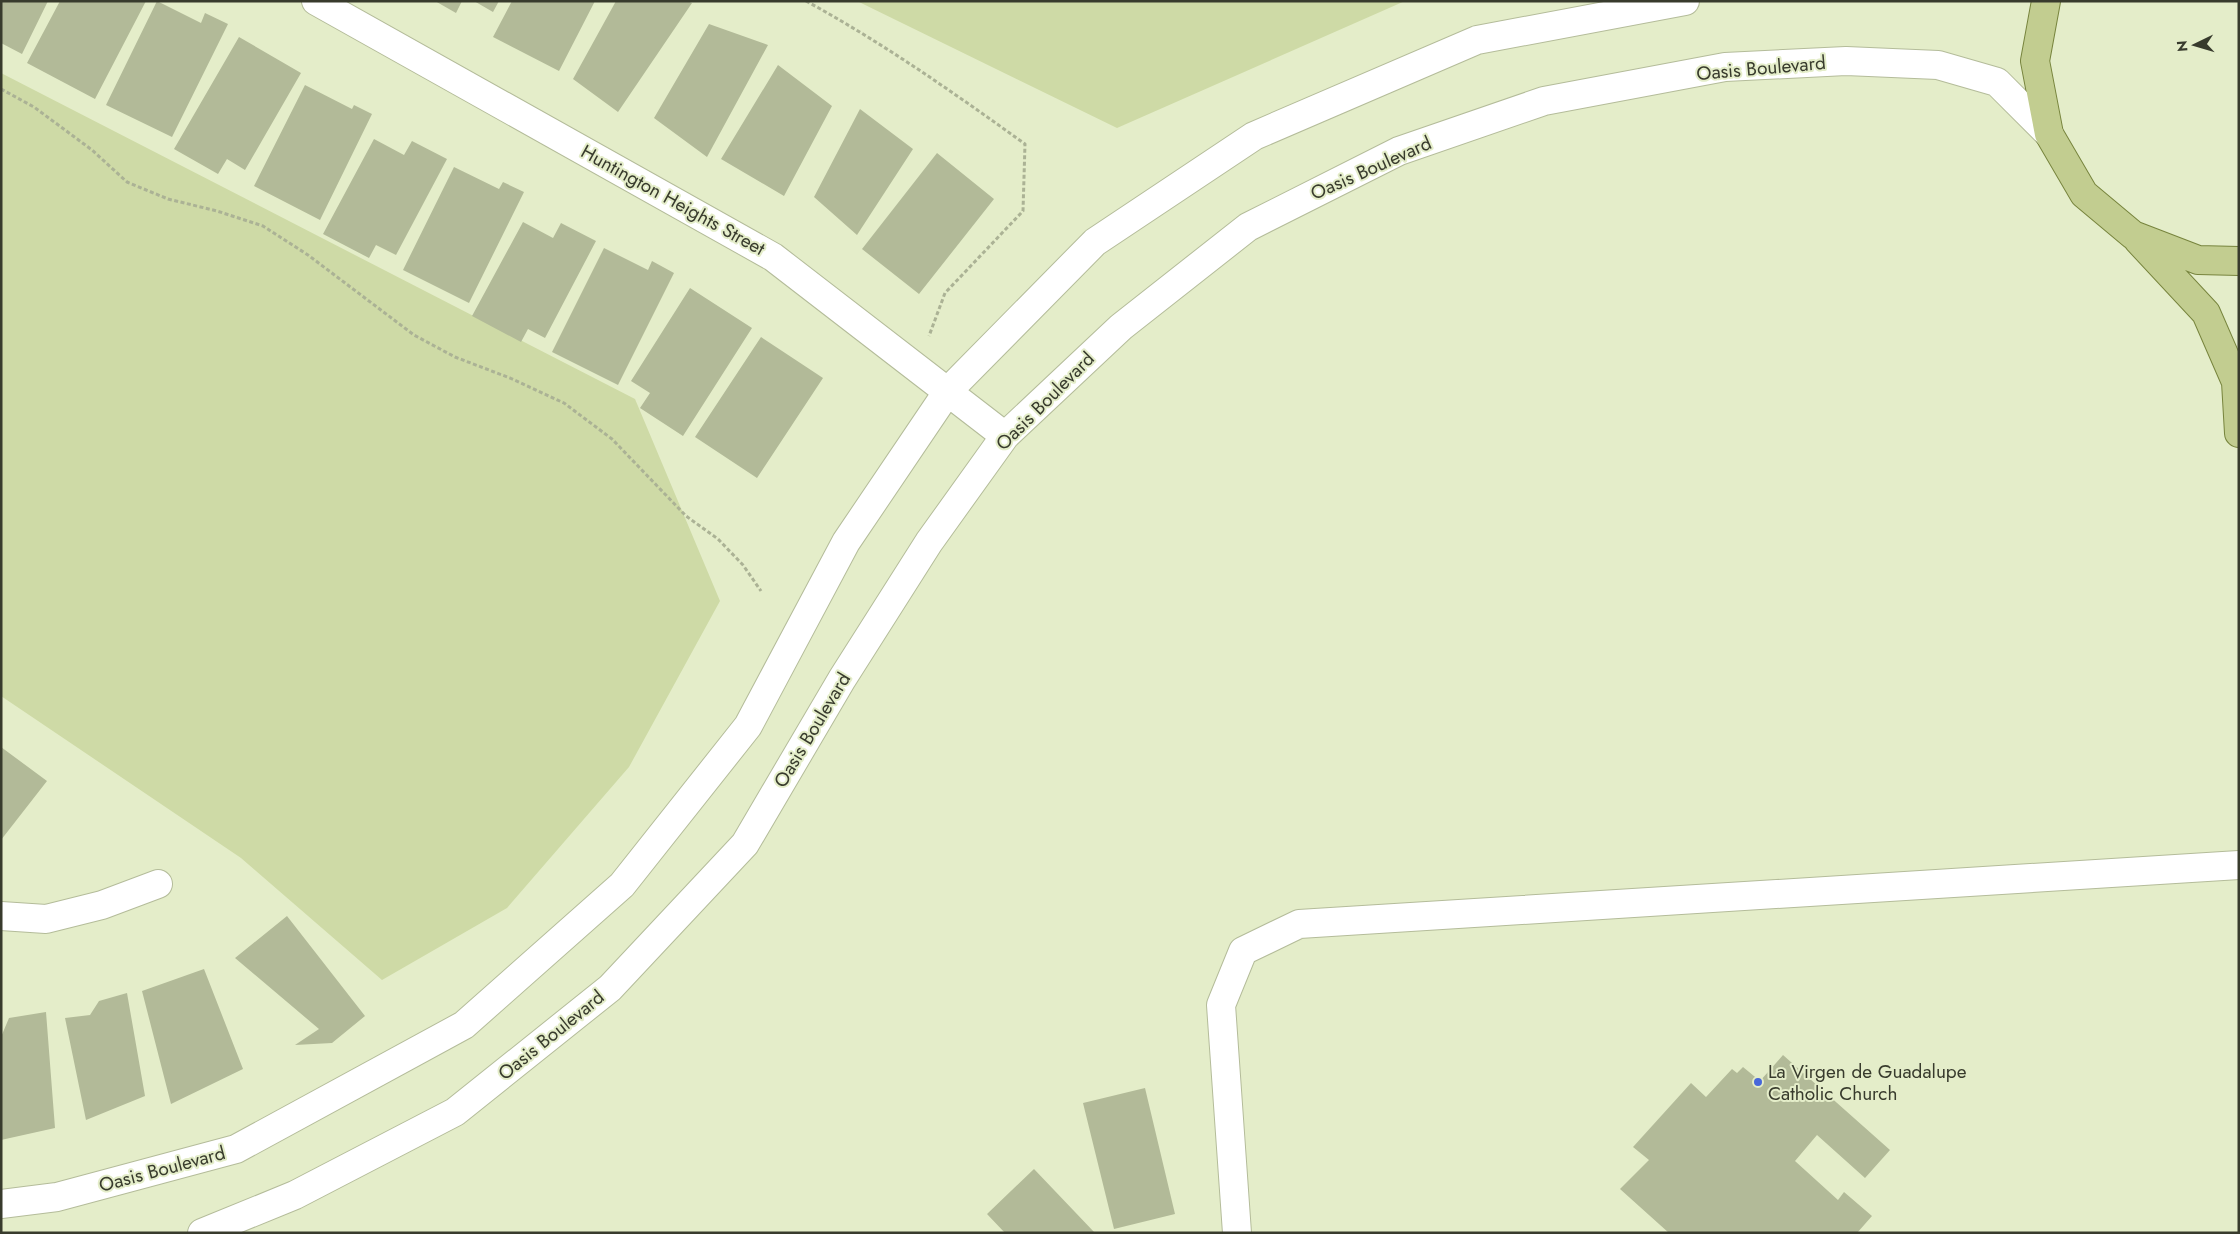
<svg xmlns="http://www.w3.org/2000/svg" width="2240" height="1234" font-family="Jost,sans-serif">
	<rect width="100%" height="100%" fill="#e4edc9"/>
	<path fill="#cedaa6" d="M857,1H1405L1117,128Z
		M1,73L635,399L720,601L629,767L507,908L382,980L241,858L1,696Z"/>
	<path fill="#b2ba98" d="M1,1H48L22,54L1,43Z
		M60,1H146L95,99L27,63Z
		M157,1L201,23L205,13L228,24L172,137L106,105Z
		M435,1H462L456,13Z
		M474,1H499L493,12Z
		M512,1H595L559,71L493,37Z
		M616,1H687L692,3L618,112L573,79Z
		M709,24L768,45L707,157L654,118Z
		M239,37L301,73L245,170L227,159L218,174L174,149Z
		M778,65L832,106L784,196L721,159Z
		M305,85L352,109L354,105L372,114L320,220L254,186Z
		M860,109L913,149L857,235L814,197Z
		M374,139L404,155L412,141L447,159L396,255L376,245L369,258L323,234Z
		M937,153L994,199L919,294L862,249Z
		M454,167L499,189L503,182L524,192L469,303L403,270Z
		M523,222L553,238L561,223L596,241L545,338L528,329L521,342L472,316Z
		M604,248L648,270L652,261L674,273L618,385L552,352Z
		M690,288L752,328L683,436L640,408L650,393L631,381Z
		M761,337L823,378L757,478L695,437Z
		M1,747L47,781L1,840Z
		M287,916L365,1016L332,1043L295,1045L319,1029L235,958Z
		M204,969L243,1069L171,1104L142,991Z
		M127,993L145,1096L86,1120L65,1018L90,1015L99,1001Z
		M46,1012L55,1128L1,1140V1037L9,1018Z
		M1783,1055L1890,1150L1865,1178L1817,1135L1795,1161L1838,1200L1844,1192L1872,1216L1857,1233H1669L1620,1189L1649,1160L1633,1147L1691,1083L1706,1097L1732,1069L1737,1073L1743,1067L1760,1081Z
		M1145,1088L1175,1214L1114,1229L1083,1103Z
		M1034,1169L1095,1233H1005L987,1214Z"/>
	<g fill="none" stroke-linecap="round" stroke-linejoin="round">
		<defs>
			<path id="minor" d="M316,1L773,257L1005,436
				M1,916L46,919L102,905L158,884
				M1,1204L57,1197L236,1149L464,1025L622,885L748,726L846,542L948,391L1095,242L1254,136L1477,40L1685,1
				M202,1233L295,1195L455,1112L610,988L745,844L842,679L929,542L1005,436L1121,327L1248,227L1399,151L1544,101L1725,67L1846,61L1938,65L1997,82L2049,134
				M1237,1233L1221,1005L1243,951L1299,924L2239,865"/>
			<path id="major" d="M2046,1L2035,61L2049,134L2084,194L2133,235L2198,260L2239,261
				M2138,240L2206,313L2236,382L2239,433"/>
		</defs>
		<use href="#minor" stroke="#b4bc9a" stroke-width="30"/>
		<use href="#major" stroke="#77843d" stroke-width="30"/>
		<path stroke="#abb295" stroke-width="3" stroke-dasharray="4 2.5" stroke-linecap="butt" d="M806,1C883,43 954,93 1025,144L1023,211L945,293L929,336
			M1,89L34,107L92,150L127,182L168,199L217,211L263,226L308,255L414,335L455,357L510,378L564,403L612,439L686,516L718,539L743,565L761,591"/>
		<use href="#minor" stroke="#fff" stroke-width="28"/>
		<use href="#major" stroke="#c2cd90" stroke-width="28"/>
	</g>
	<circle fill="#4767da" stroke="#e4edc9" stroke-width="2" cx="1758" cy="1082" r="5"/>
	<g text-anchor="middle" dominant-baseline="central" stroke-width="4" stroke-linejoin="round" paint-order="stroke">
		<g font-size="19" fill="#383b2d" stroke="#e4edc9">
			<text transform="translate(1761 68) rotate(-5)">Oasis Boulevard</text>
			<text transform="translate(1371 168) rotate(-24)">Oasis Boulevard</text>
			<text transform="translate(673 200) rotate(29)">Huntington Heights Street</text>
			<text transform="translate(1045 401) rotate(-45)">Oasis Boulevard</text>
			<text transform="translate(812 730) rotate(-59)">Oasis Boulevard</text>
			<text transform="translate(551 1035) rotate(-39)">Oasis Boulevard</text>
			<text transform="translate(162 1169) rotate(-15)">Oasis Boulevard</text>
		</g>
		<g font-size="19" fill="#383b2d" stroke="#e4edc9" text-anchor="start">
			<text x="1768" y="1071">La Virgen de Guadalupe<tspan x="1768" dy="22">Catholic Church</tspan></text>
		</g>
	</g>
	<rect width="2240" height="1234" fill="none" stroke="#383b2d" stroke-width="5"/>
	<g transform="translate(2195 45) rotate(265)" stroke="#e4edc9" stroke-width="4" paint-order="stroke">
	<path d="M0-4L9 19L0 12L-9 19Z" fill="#383b2d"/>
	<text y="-8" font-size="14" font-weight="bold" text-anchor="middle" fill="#383b2d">N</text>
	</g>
</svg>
